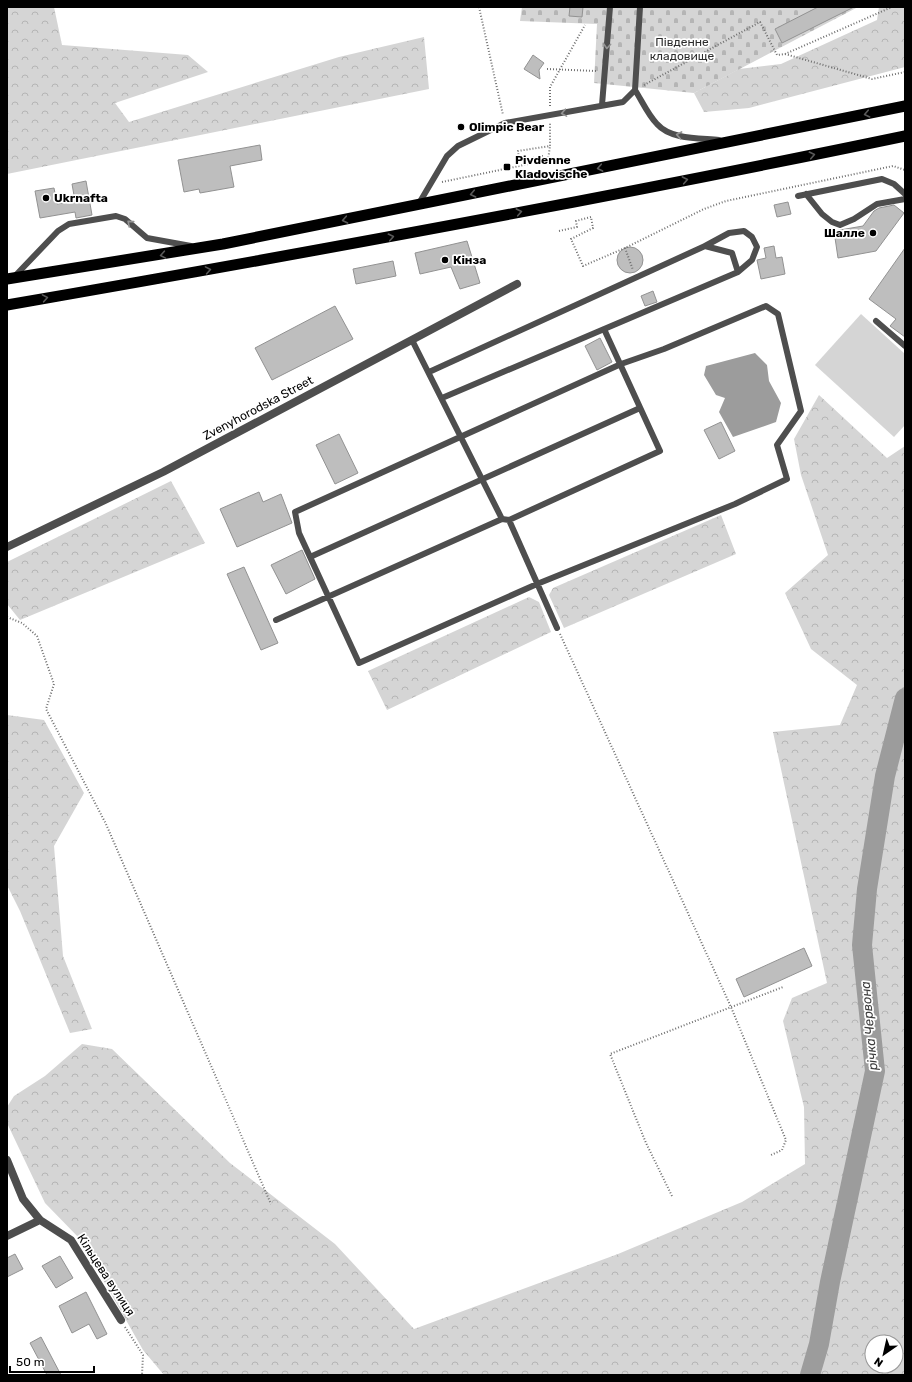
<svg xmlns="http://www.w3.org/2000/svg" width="912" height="1382" font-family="Rubik,sans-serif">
	<defs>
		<pattern id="forest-crowns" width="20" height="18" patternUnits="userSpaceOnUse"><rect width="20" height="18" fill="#d5d5d5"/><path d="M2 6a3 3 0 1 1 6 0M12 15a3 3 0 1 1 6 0" fill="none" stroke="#b5b5b5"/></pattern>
		<pattern id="cemetery-stones" width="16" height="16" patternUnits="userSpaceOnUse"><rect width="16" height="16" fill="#d5d5d5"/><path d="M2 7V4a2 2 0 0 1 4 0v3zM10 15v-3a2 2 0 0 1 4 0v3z" fill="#b5b5b5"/></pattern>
	</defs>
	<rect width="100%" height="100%" fill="#fff"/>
	<path fill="#d5d5d5" d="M861,314L905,354V425L894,437L815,365Z"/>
	<path fill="url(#forest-crowns)" fill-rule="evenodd" d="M7,7H54L62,45L188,55L208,72L115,103L129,122L339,57L424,37L429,89L7,174Z
		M879,7H905V67L749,108L704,112L694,93L739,69L781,64L877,20Z
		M819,395L887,458L905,446V1375H164L143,1350L80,1239L45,1203L7,1123V1107L14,1096L45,1076L82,1044L112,1049L230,1163L335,1244L414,1329L618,1254L742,1202L805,1164L804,1107L783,1021L792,998L827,983L773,732L840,725L857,685L811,649L785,593L828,555L801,475L794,439ZM872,1342H896V1366H872Z
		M171,481L205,543L20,620L7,604V562Z
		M721,515L736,554L564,628L549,595L553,588Z
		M529,597L539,602L551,632L387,710L368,671Z
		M7,715L44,720L84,793L54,846L63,956L92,1029L70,1033L20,911L7,885Z"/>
	<path fill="url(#cemetery-stones)" d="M522,7H858L694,93L594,83L597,24L520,21Z"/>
	<path fill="#9c9c9c" d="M755,353L767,365L769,381L781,403L776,422L733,437L719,412L725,398L716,395L704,375L706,366Z"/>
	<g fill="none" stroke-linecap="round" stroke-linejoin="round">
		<path stroke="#9c9c9c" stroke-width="20" d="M810,1375L819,1344L830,1282L875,1071L862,945L867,889L885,776L905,698"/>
	</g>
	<path fill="#bebebe" stroke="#929292" d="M570,7H583L582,17L569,16Z
		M818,7H854L782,43L775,29Z
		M533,55L544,63L539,70L540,79L524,69Z
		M260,145L262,160L230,166L234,187L200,193L199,189L184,192L178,160Z
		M86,181L92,215L76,218L75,212L40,218L35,191L54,188L57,204L75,201L72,184Z
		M788,202L791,214L777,217L774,205Z
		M894,205L904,213L876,251L838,258L834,231L863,226L874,211L879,208Z
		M467,241L480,283L460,289L451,267L420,274L415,253Z
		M774,246L776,258L782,257L785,274L761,279L757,260L766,258L764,248Z
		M617 260a13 13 0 1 1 26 0a13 13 0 1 1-26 0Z
		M905,248V337L890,326L896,319L869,299Z
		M393,261L396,276L356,284L353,269Z
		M653,291L657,302L645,306L641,296Z
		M335,306L353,339L272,380L255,348Z
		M600,338L612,362L597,370L585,346Z
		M721,422L735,451L719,459L704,430Z
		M339,434L358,473L335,484L316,445Z
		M259,492L263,502L281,494L292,523L237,547L220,509Z
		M302,550L315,579L286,594L271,565Z
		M244,567L278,643L261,650L227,574Z
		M804,948L812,966L744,997L736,979Z
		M15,1254L23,1269L7,1277V1258Z
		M60,1256L73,1278L56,1288L42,1266Z
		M86,1292L107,1334L97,1339L89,1324L72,1333L59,1306Z
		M41,1337L61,1375H47L30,1343Z"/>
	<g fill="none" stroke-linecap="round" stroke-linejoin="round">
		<path stroke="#707070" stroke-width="2" stroke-dasharray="1 2" stroke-linecap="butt" d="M479,7L503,115
			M785,54L872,79L905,72
			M547,69L596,71
			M644,85L760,22L777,55L785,54L892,7
			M550,106V87L585,25
			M543,156L519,160L518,151L550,146V122
			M442,182L548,160L550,146
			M559,231L577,227L576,221L591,217L593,228L571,239L583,266L625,248L704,209L726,201L893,166L905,170
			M625,248L633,270
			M7,617L22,623L37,636L54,684L46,709L106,824L271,1204
			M560,634L731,1007L786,1140L782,1150L771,1155
			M672,1196L646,1143L610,1054L783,987
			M125,1327L143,1355L142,1375"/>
		<path stroke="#4e4e4e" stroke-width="6" d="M635,90C642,101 648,115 657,124C671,140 701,138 719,140
			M602,105L610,7
			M806,194L822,214L832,222L840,225L854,219L877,204L905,199
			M798,196L882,179L894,184L905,194
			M418,205L447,156L458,146L505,123L623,102L635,90L640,7
			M705,246L729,233L744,231L752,237L757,247L752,260L738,272
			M15,276L58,231L69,224L116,216L125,219L147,238L191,246
			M766,306L778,314L801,411L777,445L787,479L735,504L537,584L359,663L299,533L295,512L621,364L664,349Z
			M876,321L905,346
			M412,340L502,519
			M429,372L705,246L732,253L738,272L442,398
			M509,520L557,628
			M310,557L640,408
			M276,620L502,519L509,520L660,451L604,329"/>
		<path stroke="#4e4e4e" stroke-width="8" d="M7,1160L23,1199L40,1220L71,1240L121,1320
			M7,1236L40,1220"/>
		<path stroke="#4e4e4e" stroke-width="8" d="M7,547L163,472L517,284"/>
		<path stroke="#000" stroke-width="11" d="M7,279L223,244L905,106
			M7,305C307,253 607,198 905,136"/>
	</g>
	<defs><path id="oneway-chevron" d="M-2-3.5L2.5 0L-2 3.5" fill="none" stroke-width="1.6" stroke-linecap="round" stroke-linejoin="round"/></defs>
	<g stroke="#959595">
		<use href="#oneway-chevron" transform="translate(607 46) rotate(94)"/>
		<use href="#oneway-chevron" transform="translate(564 113) rotate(170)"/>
		<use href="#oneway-chevron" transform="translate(679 135) rotate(-169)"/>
		<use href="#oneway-chevron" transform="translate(130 223) rotate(-140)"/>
	</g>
	<g stroke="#595959">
		<use href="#oneway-chevron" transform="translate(867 114) rotate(168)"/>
		<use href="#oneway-chevron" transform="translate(812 155) rotate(-12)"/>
		<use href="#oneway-chevron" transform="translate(600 168) rotate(169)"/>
		<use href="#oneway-chevron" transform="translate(685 180) rotate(-11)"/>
		<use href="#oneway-chevron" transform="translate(473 194) rotate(168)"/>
		<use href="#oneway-chevron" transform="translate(519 212) rotate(-11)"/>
		<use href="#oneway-chevron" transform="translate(345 220) rotate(169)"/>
		<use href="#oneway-chevron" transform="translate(391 237) rotate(-12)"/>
		<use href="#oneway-chevron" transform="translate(163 255) rotate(170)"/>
		<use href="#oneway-chevron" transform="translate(208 270) rotate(-10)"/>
		<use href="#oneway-chevron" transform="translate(45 298) rotate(-10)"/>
	</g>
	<g fill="#000" stroke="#fff" stroke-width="1.5">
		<circle cx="461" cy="127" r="4"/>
		<rect x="503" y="163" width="8" height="8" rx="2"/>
		<circle cx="46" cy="198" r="4"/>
		<circle cx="873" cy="233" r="4"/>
		<circle cx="445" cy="260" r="4"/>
	</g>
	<g text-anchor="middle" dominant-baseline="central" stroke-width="3.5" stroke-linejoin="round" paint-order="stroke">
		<g font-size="12" fill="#2c2c2c" stroke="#fff">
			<text x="682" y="42">Південне<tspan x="682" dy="14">кладовище</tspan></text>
		</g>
		<g font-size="12" font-weight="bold" fill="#000" stroke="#fff" text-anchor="start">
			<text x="469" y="127">Olimpic Bear</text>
			<text x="515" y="160">Pivdenne<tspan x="515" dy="14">Kladovische</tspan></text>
			<text x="54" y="198">Ukrnafta</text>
			<text x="865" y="233" text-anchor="end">Шалле</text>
			<text x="453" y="260">Кінза</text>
		</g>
		<g font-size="12" fill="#000" stroke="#fff">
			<text transform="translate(258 408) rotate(-28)">Zvenyhorodska Street</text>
			<text transform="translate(106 1275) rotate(57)">Кільцева вулиця</text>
		</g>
		<g font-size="13" font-style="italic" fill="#3d3d3d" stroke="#fff">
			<text transform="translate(869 1026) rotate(-95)">річка Червона</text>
		</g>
	</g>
	<rect width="912" height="1382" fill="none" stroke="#000000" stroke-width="16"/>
	<g transform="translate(884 1354) rotate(214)"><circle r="19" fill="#ffffff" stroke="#999999"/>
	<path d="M0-3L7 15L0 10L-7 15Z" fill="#000000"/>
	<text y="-6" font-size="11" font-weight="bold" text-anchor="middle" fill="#000000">N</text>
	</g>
	<path d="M10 1366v6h84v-6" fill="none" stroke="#000000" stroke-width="2"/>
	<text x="16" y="1366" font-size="12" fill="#000000" stroke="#ffffff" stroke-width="3" paint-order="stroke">50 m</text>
</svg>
